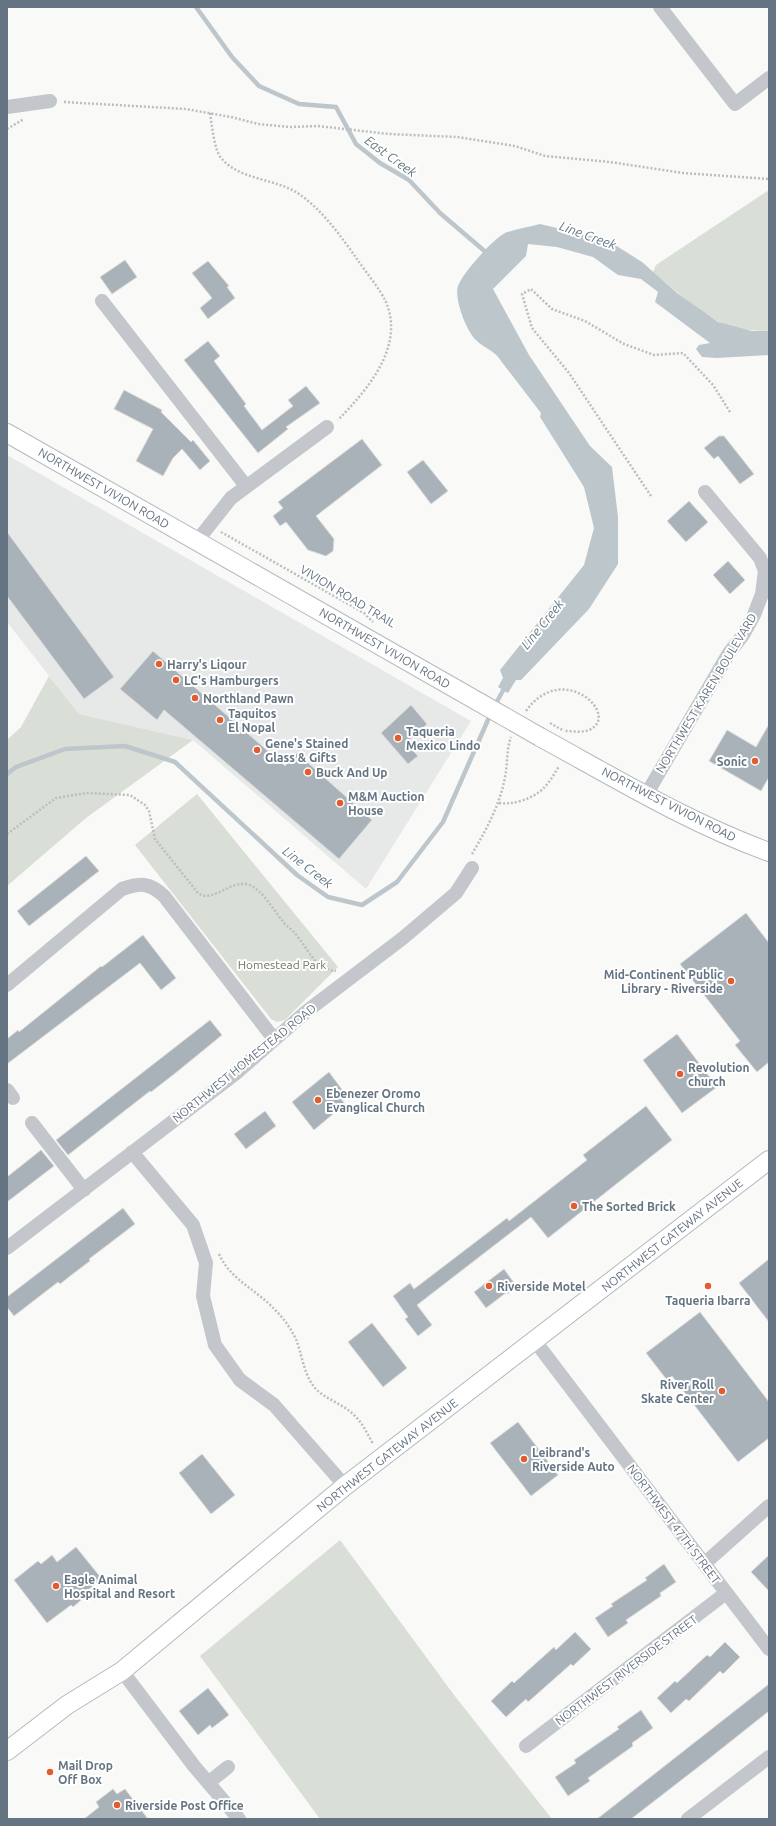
<svg xmlns="http://www.w3.org/2000/svg" width="776" height="1826" font-family="Ubuntu,sans-serif">
	<rect width="100%" height="100%" fill="#f9f9f7"/>
	<path fill="#e7e8e8" d="M7,455L471,721L366,889L193,740L79,714L7,622Z"/>
	<path fill="#d9ded6" d="M769,190V331C754,331 731,329 717,321C694,308 673,289 653,272L656,265Z
		M49,676L79,714L193,740L86,818L7,886V740L21,727Z
		M197,794L338,967L285,1020L277,1022L271,1019L135,845Z
		M340,1540L454,1695L552,1819H320L200,1656Z"/>
	<path fill="#bcc6cb" d="M540,224L607,240L642,262L677,293L718,322L752,331H769V355L717,358L702,357L696,349L699,345L710,343L655,302L658,292L641,279L618,275L593,257L557,247L528,244L526,256L493,289L529,355L590,446L612,467L618,517V564L589,609L521,680H516L508,693L498,687L503,678L500,670L584,565L594,528L584,487L540,417L541,413L501,361C495,350 483,348 476,340C466,330 454,299 458,286C462,274 493,239 505,233C515,229 529,227 540,224Z"/>
	<g fill="none" stroke-linecap="round" stroke-linejoin="round">
		<path stroke="#bcc6cb" stroke-width="4.5" d="M196,7L232,57L259,86L299,104L336,107L356,144L380,163L409,180L440,213L488,254
			M494,707L506,685
			M7,774L16,767L65,749L125,746L175,762L297,875L328,897L362,905L397,882L443,822L491,713"/>
	</g>
	<path fill="#a9b2b8" stroke="#dbdbd9" d="M125,260L137,277L112,294L100,277Z
		M208,261L229,286L227,287L235,298L208,319L200,308L212,298L192,273Z
		M208,341L220,356L214,361L246,404L244,406L262,430L293,406L288,400L306,386L320,403L286,427L288,429L258,453L184,360Z
		M124,390L162,410L161,412L191,442L193,440L210,461L200,470L182,449L173,458L163,476L136,461L153,429L114,409Z
		M719,436H724L754,474L740,484L718,456L714,459L704,448Z
		M362,439L382,465L316,516L334,539L333,551L326,556L308,550L286,522L280,526L273,516L283,508L278,502Z
		M423,460L448,491L431,504L407,472Z
		M689,501L708,522L686,542L667,521Z
		M7,532L114,677L84,699L7,596Z
		M728,561L745,580L730,594L713,575Z
		M153,651L285,766L297,753L372,820L339,859L164,710L157,720L120,689Z
		M411,705L427,724L406,743L418,756L408,764L381,733Z
		M769,724V777L761,791L709,761L727,730L756,747Z
		M86,856L99,871L29,926L17,911Z
		M746,913L769,943V1062L757,1072L735,1045L740,1041L680,964Z
		M143,935L176,978L161,990L140,963L7,1064V1039L18,1030L19,1032L101,966L102,967Z
		M210,1020L222,1035L178,1071L151,1092L150,1091L68,1155L56,1140Z
		M677,1034L717,1087L682,1113L643,1060Z
		M329,1072L346,1095L341,1099L345,1104L314,1130L292,1102Z
		M646,1106L672,1140L548,1238L531,1217L417,1305L432,1325L418,1336L405,1319L408,1317L393,1296L410,1283L414,1289L507,1218L509,1221L587,1160L583,1155Z
		M265,1111L276,1126L246,1149L234,1134Z
		M41,1150L54,1166L7,1202V1177Z
		M123,1208L135,1224L89,1259L90,1261L74,1273L60,1284L58,1282L14,1316L7,1307V1297Z
		M769,1259V1322L739,1283Z
		M504,1269L517,1287L508,1294L507,1292L486,1308L474,1292Z
		M700,1312L769,1402V1438L738,1462L672,1376L667,1380L646,1353Z
		M372,1323L407,1368L383,1387L348,1342Z
		M518,1422L558,1475L531,1496L490,1443Z
		M202,1454L235,1495L211,1514L179,1473Z
		M76,1547L102,1579L84,1593L86,1596L73,1607L71,1605L47,1623L14,1580L38,1561L41,1564L52,1555L57,1562Z
		M769,1555V1591L751,1572Z
		M664,1564L676,1582L660,1593L661,1596L626,1620L628,1623L608,1637L595,1618L613,1606L611,1604L647,1580L645,1578Z
		M575,1632L591,1649L573,1666L571,1664L528,1702L526,1699L506,1717L491,1701L512,1681L514,1683L554,1647L556,1650Z
		M725,1642L740,1657L723,1674L720,1671L689,1701L686,1699L671,1713L657,1698L675,1681L677,1683L707,1655L710,1657Z
		M769,1684V1711L706,1761L631,1819H597Z
		M208,1688L229,1715L212,1728L210,1725L198,1735L179,1711Z
		M641,1710L653,1728L632,1743L633,1746L588,1778L590,1781L568,1796L555,1777L576,1763L574,1760L619,1729L617,1727Z
		M113,1789L117,1794L125,1789L148,1819H84L99,1807L96,1802Z"/>
	<g fill="none" stroke-linecap="round" stroke-linejoin="round">
		<defs>
			<path id="major" d="M7,433L456,689
				M540,737C615,778 689,823 769,852
				M7,1751L67,1705L122,1671L345,1486L769,1160"/>
		</defs>
		<use href="#major" stroke="#b4b9bd" stroke-width="20"/>
		<path stroke="#bbbec1" stroke-width="2.5" stroke-dasharray="2 2" stroke-linecap="butt" d="M64,102L186,109L231,117L258,124L290,127L318,126L389,134L457,137L515,146L545,156L610,162L683,173L769,179
			M210,113C212,125 214,151 222,159C239,179 274,179 296,192C321,208 340,235 357,259C365,271 380,289 386,302C405,347 367,390 338,420
			M7,129L24,119
			M651,496L569,373L532,328L522,294L531,289L552,309L585,321L624,344L654,355L683,353L713,385L730,412
			M221,532L364,613L373,622
			M526,711C563,659 622,716 589,730C582,733 572,731 564,731
			M499,803C507,804 513,803 521,801C542,794 548,785 559,766
			M7,834L56,798L87,793L130,795L145,805L149,811L155,839L198,893C215,905 234,873 255,888C265,895 276,913 284,923C289,928 294,931 297,936C310,951 314,969 336,971
			M472,854C486,830 500,805 505,777C508,764 506,750 511,737
			M219,1254C231,1281 258,1290 277,1312C285,1320 291,1329 296,1339C302,1355 304,1375 315,1388C325,1399 341,1403 353,1414C362,1422 367,1433 373,1444"/>
		<path stroke="#c3c7cb" stroke-width="14" d="M660,7L735,104L769,78
			M7,107L50,101
			M102,301L246,486
			M197,541L231,498L327,427
			M646,795L729,653L743,635L754,615L762,594L765,571L760,558L705,492
			M7,985L122,889C140,883 149,882 164,896L274,1039
			M7,1090L13,1098
			M32,1123L84,1190
			M132,1152L193,1225L206,1263L203,1296L215,1345L240,1380L274,1405L345,1486
			M7,1248L235,1074L307,1011L403,938L456,893L472,868
			M535,1341L769,1649
			M704,1564L769,1506
			M122,1671L194,1766L239,1819
			M526,1746L726,1593
			M208,1783L228,1767
			M688,1819L769,1757"/>
		<use href="#major" stroke="#fff" stroke-width="18"/>
		<defs>
			<path id="major-bridge" d="M456,689L540,737"/>
		</defs>
		<use href="#major-bridge" stroke="#b4b9bd" stroke-width="20" stroke-linecap="butt"/>
		<path stroke="#bbbec1" stroke-width="2.5" stroke-dasharray="2 2" stroke-linecap="butt" d="M550,723L564,731"/>
		<use href="#major-bridge" stroke="#fff" stroke-width="18"/>
	</g>
	<g fill="#e15d30" stroke="#fff" stroke-width="1.5">
		<circle cx="159" cy="664" r="4"/>
		<circle cx="176" cy="680" r="4"/>
		<circle cx="195" cy="698" r="4"/>
		<circle cx="220" cy="720" r="4"/>
		<circle cx="398" cy="738" r="4"/>
		<circle cx="257" cy="750" r="4"/>
		<circle cx="755" cy="761" r="4"/>
		<circle cx="308" cy="772" r="4"/>
		<circle cx="340" cy="803" r="4"/>
		<circle cx="731" cy="981" r="4"/>
		<circle cx="680" cy="1074" r="4"/>
		<circle cx="318" cy="1100" r="4"/>
		<circle cx="574" cy="1206" r="4"/>
		<circle cx="489" cy="1286" r="4"/>
		<circle cx="708" cy="1286" r="4"/>
		<circle cx="722" cy="1391" r="4"/>
		<circle cx="524" cy="1459" r="4"/>
		<circle cx="56" cy="1586" r="4"/>
		<circle cx="50" cy="1772" r="4"/>
		<circle cx="117" cy="1805" r="4"/>
	</g>
	<g text-anchor="middle" dominant-baseline="central" stroke-width="4" stroke-linejoin="round" paint-order="stroke">
		<g font-size="12" fill="#657482" stroke="#fff">
			<text transform="translate(104 488) rotate(30)">NORTHWEST VIVION ROAD</text>
			<text transform="translate(348 596) rotate(31)">VIVION ROAD TRAIL</text>
			<text transform="translate(385 648) rotate(30)">NORTHWEST VIVION ROAD</text>
			<text transform="translate(706 693) rotate(-59)">NORTHWEST KAREN BOULEVARD</text>
			<text transform="translate(669 804) rotate(27)">NORTHWEST VIVION ROAD</text>
			<text transform="translate(244 1063) rotate(-39)">NORTHWEST HOMESTEAD ROAD</text>
			<text transform="translate(672 1235) rotate(-38)">NORTHWEST GATEWAY AVENUE</text>
			<text transform="translate(387 1455) rotate(-38)">NORTHWEST GATEWAY AVENUE</text>
			<text transform="translate(674 1524) rotate(53)">NORTHWEST 47TH STREET</text>
			<text transform="translate(626 1670) rotate(-37)">NORTHWEST RIVERSIDE STREET</text>
		</g>
		<g font-size="12" font-weight="bold" fill="#657482" stroke="#fff" text-anchor="start">
			<text x="167" y="664">Harry's Liqour</text>
			<text x="184" y="680">LC's Hamburgers</text>
			<text x="203" y="698">Northland Pawn</text>
			<text x="228" y="713">Taquitos<tspan x="228" dy="14">El Nopal</tspan></text>
			<text x="406" y="731">Taqueria<tspan x="406" dy="14">Mexico Lindo</tspan></text>
			<text x="265" y="743">Gene's Stained<tspan x="265" dy="14">Glass &amp; Gifts</tspan></text>
			<text x="747" y="761" text-anchor="end">Sonic</text>
			<text x="316" y="772">Buck And Up</text>
			<text x="348" y="796">M&amp;M Auction<tspan x="348" dy="14">House</tspan></text>
			<text x="723" y="974" text-anchor="end">Mid-Continent Public<tspan x="723" dy="14">Library - Riverside</tspan></text>
			<text x="688" y="1067">Revolution<tspan x="688" dy="14">church</tspan></text>
			<text x="326" y="1093">Ebenezer Oromo<tspan x="326" dy="14">Evanglical Church</tspan></text>
			<text x="582" y="1206">The Sorted Brick</text>
			<text x="497" y="1286">Riverside Motel</text>
			<text x="708" y="1300" text-anchor="middle">Taqueria Ibarra</text>
			<text x="714" y="1384" text-anchor="end">River Roll<tspan x="714" dy="14">Skate Center</tspan></text>
			<text x="532" y="1452">Leibrand's<tspan x="532" dy="14">Riverside Auto</tspan></text>
			<text x="64" y="1579">Eagle Animal<tspan x="64" dy="14">Hospital and Resort</tspan></text>
			<text x="58" y="1765">Mail Drop<tspan x="58" dy="14">Off Box</tspan></text>
			<text x="125" y="1805">Riverside Post Office</text>
		</g>
		<g font-size="12" fill="#677a64" stroke="#fff">
			<text x="282" y="964">Homestead Park</text>
		</g>
		<g font-size="13" font-style="italic" fill="#657a83" stroke="#fff">
			<text transform="translate(391 156) rotate(36)">East Creek</text>
			<text transform="translate(588 235) rotate(20)">Line Creek</text>
			<text transform="translate(542 624) rotate(-51)">Line Creek</text>
			<text transform="translate(308 867) rotate(38)">Line Creek</text>
		</g>
	</g>
	<rect width="776" height="1826" fill="none" stroke="#657482" stroke-width="16"/>
</svg>
